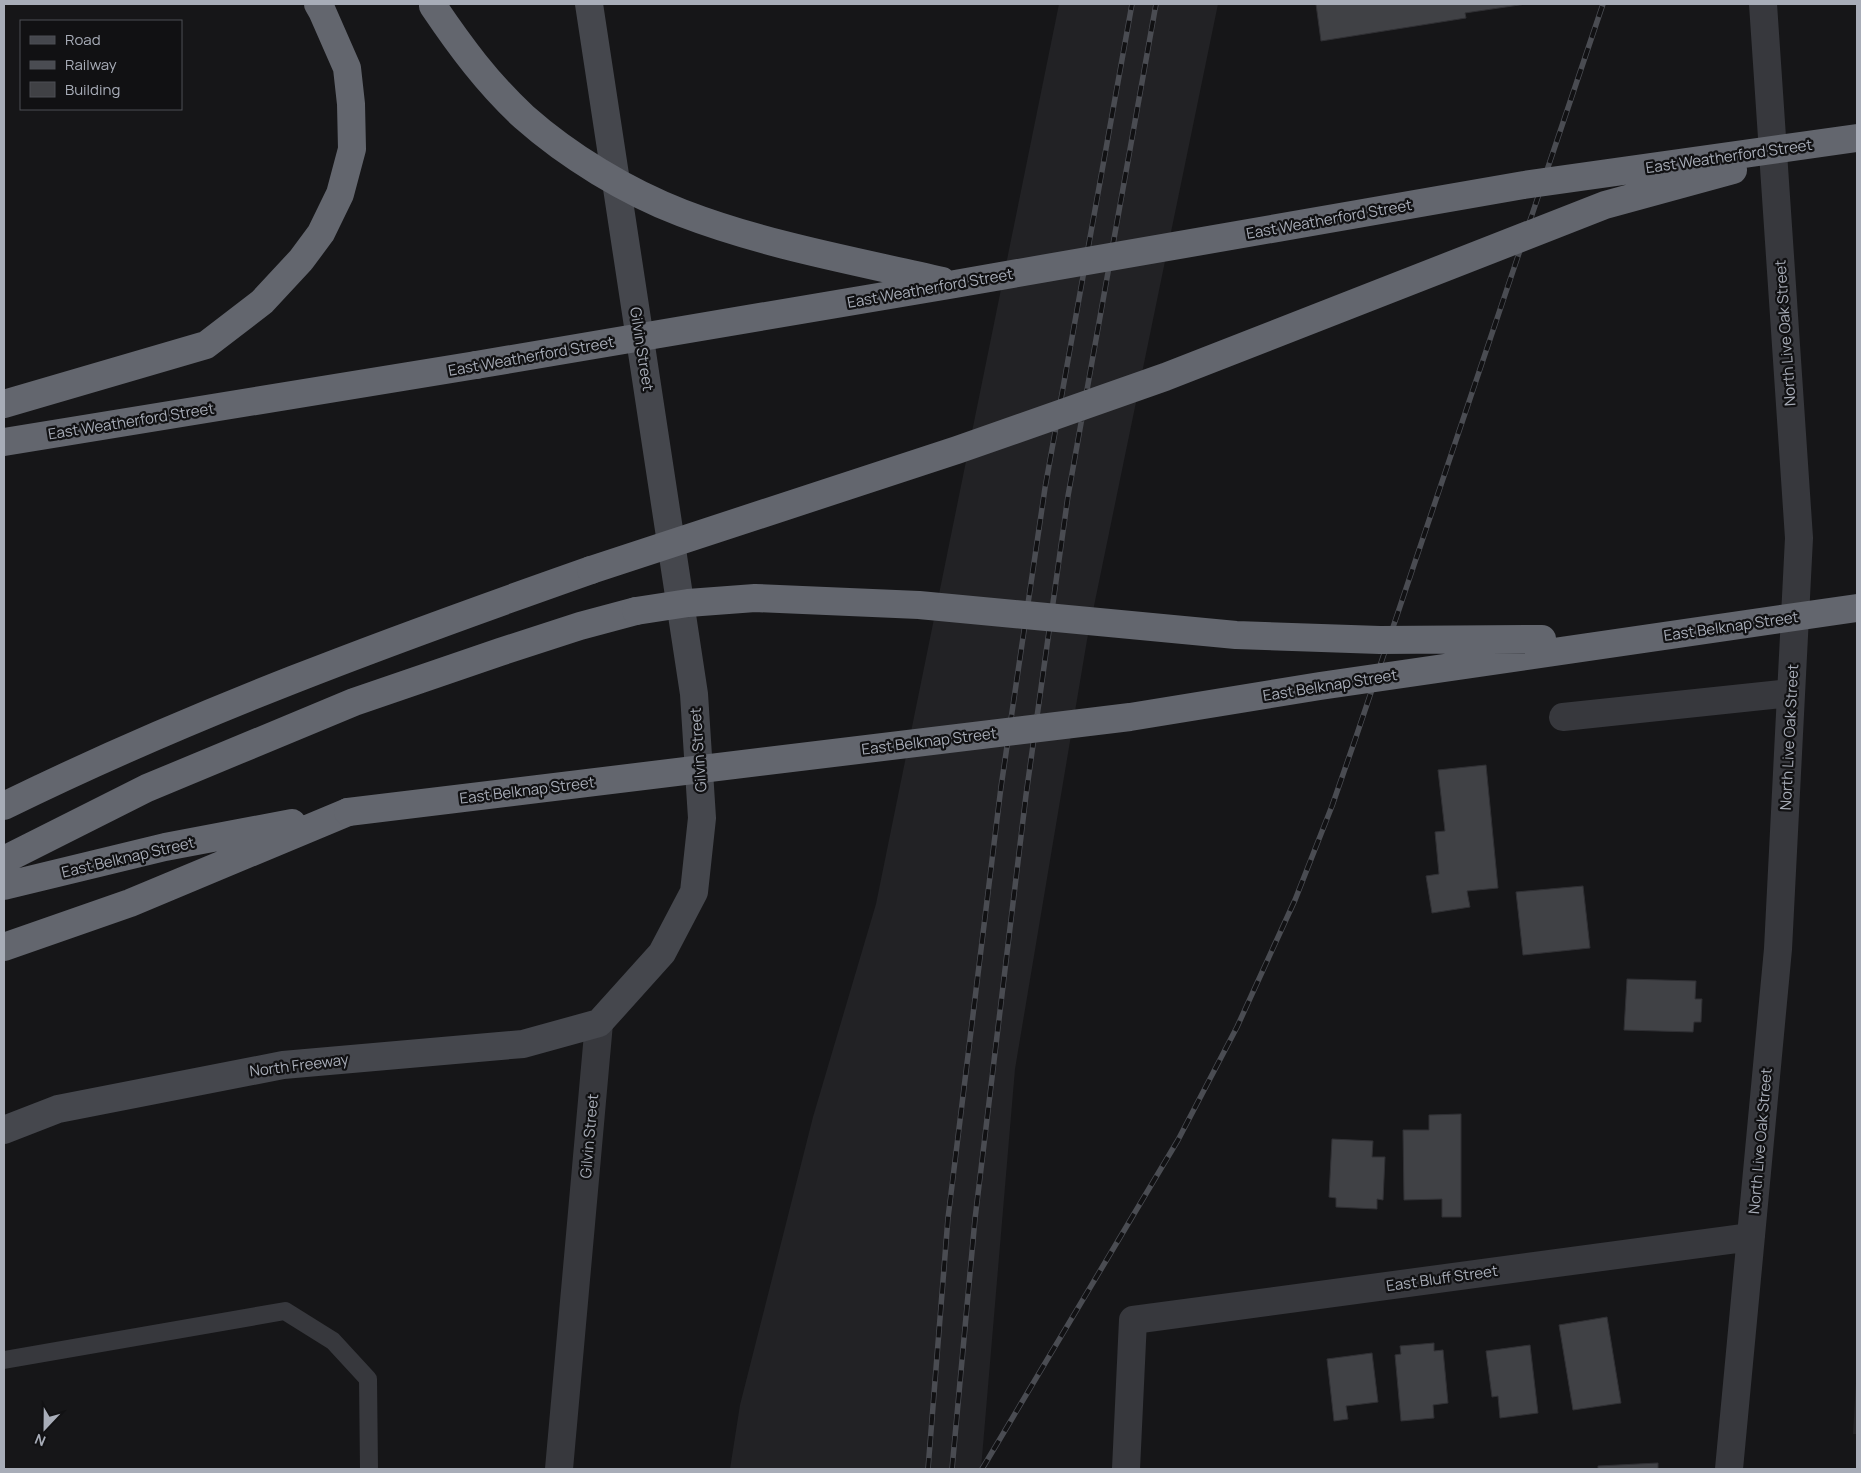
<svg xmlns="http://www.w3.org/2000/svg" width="1861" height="1473" font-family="Manrope,sans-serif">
	<rect width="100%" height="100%" fill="#161618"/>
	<path fill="#222225" d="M1059,4H1218L1087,640L1015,1069L981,1469H730L740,1405L813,1117L876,904Z
		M1857,1366V1434H1853Z"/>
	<path fill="#404145" stroke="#303034" d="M1316,4H1526L1465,13L1466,18L1321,41Z
		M1486,765L1498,888L1467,891L1470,907L1432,913L1426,876L1439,874L1435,832L1445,831L1438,770Z
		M1583,886L1590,948L1523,955L1516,892Z
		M1627,979L1696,981L1695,999H1702L1701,1022H1694L1693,1032L1624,1030Z
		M1461,1114V1217H1442V1199L1404,1200L1403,1130H1429V1115Z
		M1332,1139L1373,1141L1372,1157H1385L1383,1200L1377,1199V1209L1336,1207V1198L1329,1197Z
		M1607,1317L1621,1403L1573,1410L1559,1325Z
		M1434,1343V1351L1443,1350L1448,1403L1433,1405L1434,1418L1401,1421L1395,1355L1401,1354L1400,1346Z
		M1530,1345L1538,1413L1500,1418L1498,1396L1492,1397L1486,1351Z
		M1372,1353L1378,1402L1346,1406L1348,1419L1334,1421L1327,1359Z
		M1658,1463V1469H1598V1466Z"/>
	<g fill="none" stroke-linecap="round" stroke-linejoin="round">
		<path stroke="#37383d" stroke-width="18" d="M4,1360L285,1311L333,1341L368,1379L369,1469"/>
		<path stroke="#37383d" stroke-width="28" d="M1563,717L1791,693
			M559,1469L599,1023
			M1126,1469L1133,1320L1751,1237
			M1729,1469L1778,949L1799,538L1763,4"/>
		<path stroke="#45474d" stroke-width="28" d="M4,1130L58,1109L283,1065L523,1044L599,1023L662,953L694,892L702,818L694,694L589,4"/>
		<path stroke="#63666e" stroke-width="28" d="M4,404L206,345L262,302L301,260L321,233L340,194L352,149L351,104L347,68L322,11L318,4
			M4,442L476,365
			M4,806C193,713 392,640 591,570
			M4,860L147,788L354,702L500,652L580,626L636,611
			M4,886L165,847L292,823
			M4,947L130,903L348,812"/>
		<defs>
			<path id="rail" d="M928,1469L948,1218L1001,787L1045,488L1132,4
				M952,1469L975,1219L1026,795L1068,496L1156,4
				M982,1469L1178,1140L1237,1027L1295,900L1332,806L1356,737L1603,4"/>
		</defs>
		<use href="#rail" stroke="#4a4c52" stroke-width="5.5"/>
		<use href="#rail" stroke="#111113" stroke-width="4" stroke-dasharray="11" stroke-linecap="butt"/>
		<path stroke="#63666e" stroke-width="28" d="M433,6C460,46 488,84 524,117C568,156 627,192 682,213C765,245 855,261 942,281
			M476,365L955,284L1524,185L1857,138
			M591,570L957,450L1165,377L1605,205L1733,170
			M636,611L688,603L755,598L919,605L1236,635L1380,640L1542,639
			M348,812L1130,717L1320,686L1857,608"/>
	</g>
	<g text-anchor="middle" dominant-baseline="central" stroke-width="4.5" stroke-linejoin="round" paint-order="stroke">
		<g font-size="15" fill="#a8adb8" stroke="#111113">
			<text transform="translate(1729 156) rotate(-8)">East Weatherford Street</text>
			<text transform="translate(1329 219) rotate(-10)">East Weatherford Street</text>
			<text transform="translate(930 288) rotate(-10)">East Weatherford Street</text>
			<text transform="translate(1785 333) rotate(-94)">North Live Oak Street</text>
			<text transform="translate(642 349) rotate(81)">Gilvin Street</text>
			<text transform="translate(531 356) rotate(-10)">East Weatherford Street</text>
			<text transform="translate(131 421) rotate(-9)">East Weatherford Street</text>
			<text transform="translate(1731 626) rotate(-8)">East Belknap Street</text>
			<text transform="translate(1330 685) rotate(-9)">East Belknap Street</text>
			<text transform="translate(1789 737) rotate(-87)">North Live Oak Street</text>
			<text transform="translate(929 741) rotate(-7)">East Belknap Street</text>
			<text transform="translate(698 750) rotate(-94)">Gilvin Street</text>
			<text transform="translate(527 790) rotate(-7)">East Belknap Street</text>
			<text transform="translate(128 857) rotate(-13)">East Belknap Street</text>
			<text transform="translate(299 1065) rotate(-7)">North Freeway</text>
			<text transform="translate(589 1136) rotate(-85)">Gilvin Street</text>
			<text transform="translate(1760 1141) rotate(-85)">North Live Oak Street</text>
			<text transform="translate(1442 1278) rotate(-8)">East Bluff Street</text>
		</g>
	</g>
	<rect width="1861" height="1473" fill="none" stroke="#a8adb8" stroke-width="10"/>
	<rect x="20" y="20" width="162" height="90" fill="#111113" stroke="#4d4f55"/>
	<rect x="30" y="36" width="25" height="8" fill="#45474d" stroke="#4d4f55"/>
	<text x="65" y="45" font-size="15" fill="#a8adb8">Road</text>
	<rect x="30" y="61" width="25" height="8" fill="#4a4c52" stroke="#4d4f55"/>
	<text x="65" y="70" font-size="15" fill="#a8adb8">Railway</text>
	<rect x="30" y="82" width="25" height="15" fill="#404145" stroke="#4d4f55"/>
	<text x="65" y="95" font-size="15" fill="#a8adb8">Building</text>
	<g transform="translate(45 1428) rotate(202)" stroke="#111113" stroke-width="4" paint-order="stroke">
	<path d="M0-4L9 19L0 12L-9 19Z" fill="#a8adb8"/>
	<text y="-8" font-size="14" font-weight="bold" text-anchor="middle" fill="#a8adb8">N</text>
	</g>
</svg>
